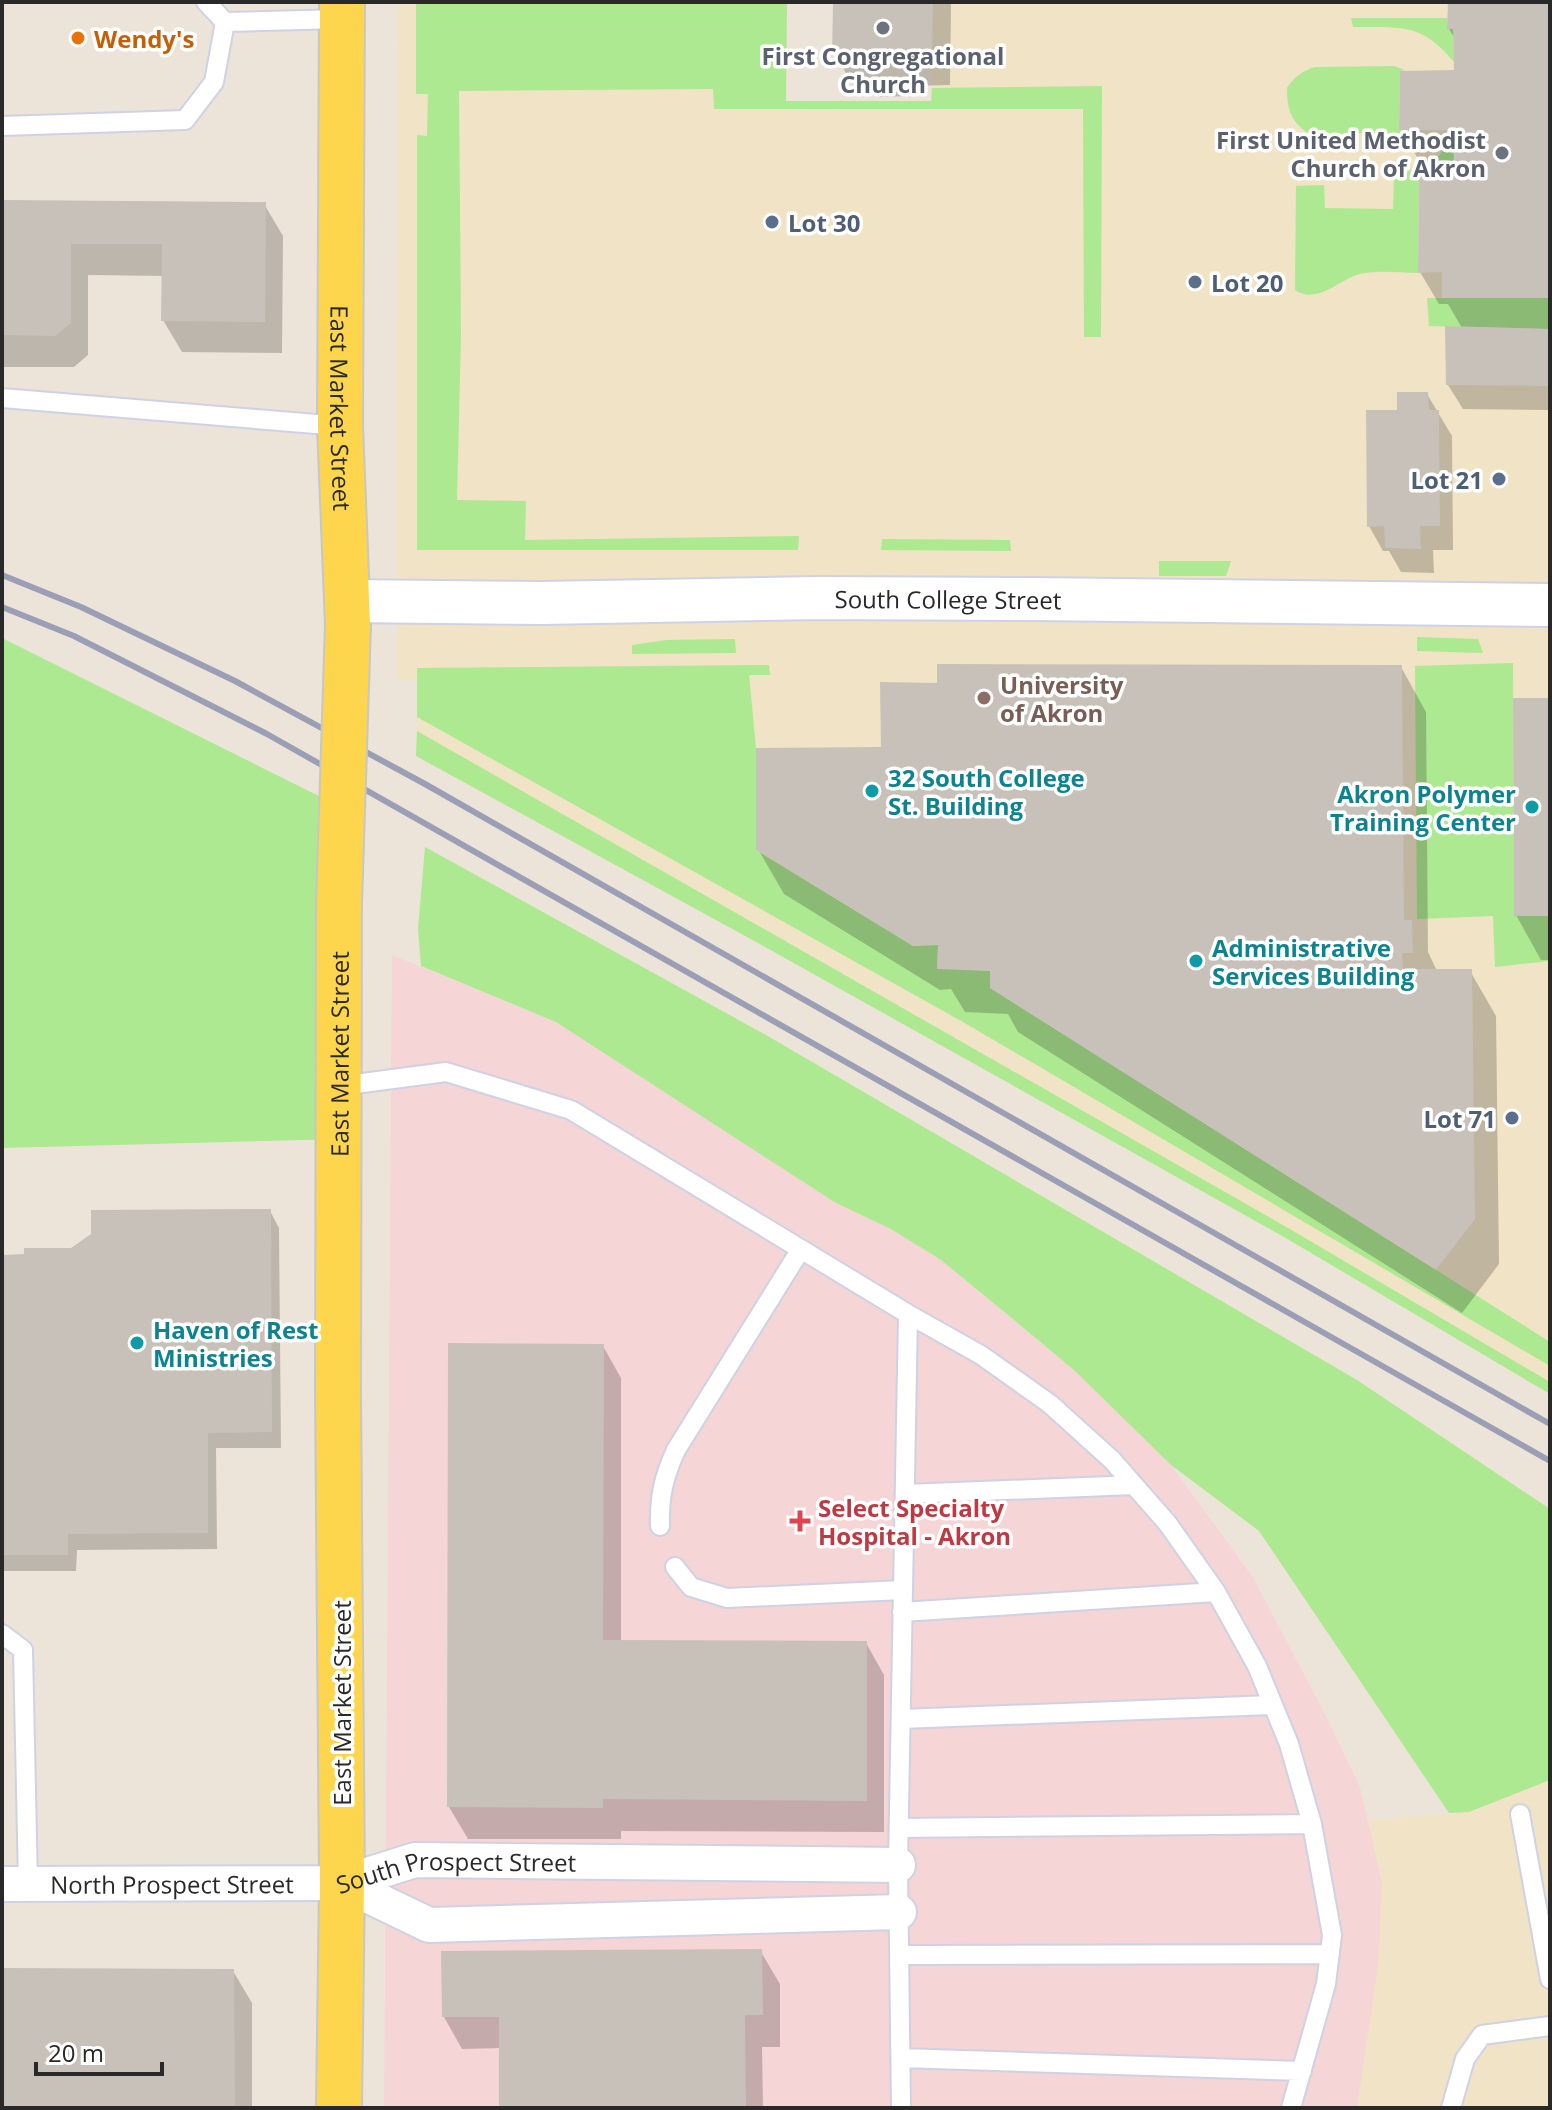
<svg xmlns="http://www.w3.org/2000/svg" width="1552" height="2110" font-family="'Open Sans',sans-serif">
	<rect width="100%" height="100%" fill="#ede4d9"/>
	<path fill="#f0e3c6" d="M398,2H787L786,101H931L933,2H1550V1394L1284,1237L758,943L416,756L417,680H397Z
		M1550,1780V2108H1357L1382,1883L1367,1820L1469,1812Z"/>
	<path fill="#f5d5d6" d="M392,955L556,1022L836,1203L891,1229L941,1260L1075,1371L1171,1465L1252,1576L1325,1714L1360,1787L1382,1883L1378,1965L1357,2108H384Z"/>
	<path fill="#ade990" d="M416,2H787L786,101H931L932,88L1102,86L1101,337H1084L1083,109H714L713,89L459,91L461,334L457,500L526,501L525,540L799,536L798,550H417V135L427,136L428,94H416Z
		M1351,18H1447V29H1453L1454,62C1421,22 1401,28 1353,27Z
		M1394,66L1405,70L1400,71L1399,130H1405L1402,133L1309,134C1291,121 1287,110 1287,88C1294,77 1302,71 1315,67Z
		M1454,136V169L1419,170L1418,273C1399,273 1372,269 1354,276C1336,283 1316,304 1295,290L1296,186L1324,185L1325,208L1393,209L1394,178L1438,157Z
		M1427,298H1550V329L1429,326Z
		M882,539L1010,540L1011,551L881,550Z
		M1159,561H1231L1226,576H1159Z
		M1417,637L1478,639L1483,653L1417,651Z
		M2,638L341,807V1139L2,1148Z
		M735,639L736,653L632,654V645L667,640Z
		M1513,663L1514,915L1550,916V961L1495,967L1493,916L1417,919L1415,666Z
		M769,665L770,675H749L756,748V850L913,946L938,945L937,968L990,971V988L1550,1342V1366L963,1022L417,717V668Z
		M417,731L1288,1228L1550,1382V1394L1284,1237L758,943L416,756Z
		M425,847L766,1035L1357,1380L1550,1509V1780L1469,1812L1449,1813L1259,1531L1171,1465L1075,1371L1020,1325L941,1260L891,1229L836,1203L556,1022L421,966L418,929Z"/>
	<path fill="#0003" d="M835,2H951L950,85L908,86V96L880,97L874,86L853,85L834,53Z
		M1450,2H1550V410L1463,409L1448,385L1462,328L1448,304H1439L1420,272L1456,171V162H1420L1401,130L1456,72L1455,39L1449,29Z
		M2,202L264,204L283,236L282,353L182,352L163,320L164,276L88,275V355L74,367H2Z
		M1427,394L1452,436L1453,550H1433L1434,573L1401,572L1389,551H1383L1369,526L1400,411Z
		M1401,667L1426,712L1428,952L1437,971H1470L1496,1016L1499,1264L1462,1313L1018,1032L1008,1014L965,1012L951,989L940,990L784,894L758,849L883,749L939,685Z
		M1550,700V960H1541L1516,915Z
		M270,1211L279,1228L281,1448H216L217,1549L77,1550L76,1571H2V1257L71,1250Z
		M603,1346L621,1378V1642L866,1643L884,1675V1832L621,1831V1839H468L449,1807Z
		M761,1952L780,1984V2047H762L763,2108H501V2048L462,2049L444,2017Z
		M2,1970L233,1971L252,2003V2108H2Z"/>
	<path fill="#c8c1b9" d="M833,2H933L932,54H891V64L859,65L858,54H832Z
		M1448,2H1550V298H1442V272L1418,273L1419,170L1454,169L1453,130H1399L1400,71L1454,70L1453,29H1447Z
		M2,200L266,202L265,322L161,321L162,244H71V323L55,336L2,335Z
		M1445,326L1550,329V386L1446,385Z
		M1397,392H1428L1429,410H1439L1440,526H1420L1421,549L1385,548L1384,526L1367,527L1366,410H1397Z
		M937,664L1402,665L1404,920H1412L1413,953H1402L1403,969H1472L1475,1219L1436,1270L990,988V971L937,969L938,945L913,946L756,850V748L881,747L880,682L937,683Z
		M1513,698H1550V916H1514Z
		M271,1209L272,1432L208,1433V1533L68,1534V1555H2V1255L24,1254V1248H71L91,1234V1210Z
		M448,1343L604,1344L603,1640L867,1641V1801L603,1799V1808L447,1807Z
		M762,1949L763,2015H745L746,2108H499V2017H442L441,1951Z
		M2,1968L234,1969L235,2108H2Z"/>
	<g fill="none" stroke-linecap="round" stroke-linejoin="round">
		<defs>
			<path id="service" d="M206,2L225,22L342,19
				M2,126L185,120L214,82L225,22
				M2,398L340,426
				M340,1086L446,1072L571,1110L908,1314L981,1355L1050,1404L1112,1460L1168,1524L1216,1592L1257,1666L1289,1744L1312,1824L1332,1935L1326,1984L1291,2108
				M905,1494L1134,1485
				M660,1526C659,1497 664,1476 676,1450L801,1249
				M675,1567L691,1587L727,1598L903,1590
				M902,1612L1216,1592
				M2,1634L23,1650L28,1884
				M901,1719L1273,1705
				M1520,1814L1550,1979
				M899,1828L1312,1824
				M900,1955L1330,1954
				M901,2058L1302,2071
				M901,2108L898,1865L908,1314
				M1451,2108L1465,2059L1482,2035L1550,2026"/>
			<g id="minor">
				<path d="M342,1883L429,1925L899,1912"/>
				<path id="s1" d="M2,1884L342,1883L415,1860L898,1865"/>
			</g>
			<g id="tertiary">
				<path id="s2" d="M348,601L543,603L818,598L1032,599L1550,605"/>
			</g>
			<g id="primary">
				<path id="s3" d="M342,2L340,426L348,625"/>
				<path id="s4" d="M339,2108L342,1883L338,1390L339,903"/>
			</g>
		</defs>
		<use href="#service" stroke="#ced2e4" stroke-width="22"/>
		<use href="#minor" stroke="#ced2e4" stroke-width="38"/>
		<use href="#tertiary" stroke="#ced2e4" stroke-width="46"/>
		<use href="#primary" stroke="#c7c7c7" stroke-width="48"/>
		<use href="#service" stroke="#fff" stroke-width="18"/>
		<use href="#minor" stroke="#fff" stroke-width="34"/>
		<use href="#tertiary" stroke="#fff" stroke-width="42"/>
		<use href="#primary" stroke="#fdd64e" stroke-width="44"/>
		<path stroke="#9b9fb5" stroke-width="6" d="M2,575L81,607L235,681L425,784L1550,1424
			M2,607L74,636L267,734L1550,1461"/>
		<defs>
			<path id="primary-bridge" d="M339,903L348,625"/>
		</defs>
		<use href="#primary-bridge" stroke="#c7c7c7" stroke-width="48" stroke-linecap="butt"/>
		<use href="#primary-bridge" stroke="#fdd64e" stroke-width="44"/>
	</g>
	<g fill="#6b7280" stroke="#fff" stroke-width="3">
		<circle cx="883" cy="28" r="8"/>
		<circle cx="1502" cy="153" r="8"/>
	</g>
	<circle fill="#e8710a" stroke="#fff" stroke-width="3" cx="78" cy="38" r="8"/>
	<g fill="#5c6f8a" stroke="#fff" stroke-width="3">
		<circle cx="772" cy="222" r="8"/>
		<circle cx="1195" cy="282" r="8"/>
		<circle cx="1499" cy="479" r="8"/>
		<circle cx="1512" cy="1118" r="8"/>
	</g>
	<circle fill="#8d6e63" stroke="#fff" stroke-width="3" cx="984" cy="698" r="8"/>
	<g fill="#0f9aa8" stroke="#fff" stroke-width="3">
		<circle cx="872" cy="791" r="8"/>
		<circle cx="1532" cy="807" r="8"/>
		<circle cx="1196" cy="961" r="8"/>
		<circle cx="137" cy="1343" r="8"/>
	</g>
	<path fill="#e0444e" stroke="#fff" stroke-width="3" d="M796 1509h8v8h8v8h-8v8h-8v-8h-8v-8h8z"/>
	<g text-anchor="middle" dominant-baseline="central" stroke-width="7" stroke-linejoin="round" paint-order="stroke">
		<g font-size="24" font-weight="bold" fill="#c56008" stroke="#fff" text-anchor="start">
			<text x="94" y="38">Wendy's</text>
		</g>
		<g font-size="24" font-weight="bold" fill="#5b616d" stroke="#fff">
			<text x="883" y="55">First Congregational<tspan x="883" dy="28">Church</tspan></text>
			<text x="1486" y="139" text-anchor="end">First United Methodist<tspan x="1486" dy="28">Church of Akron</tspan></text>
		</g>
		<g font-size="24" font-weight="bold" fill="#4e5e75" stroke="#fff" text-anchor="start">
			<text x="788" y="222">Lot 30</text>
			<text x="1211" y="282">Lot 20</text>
			<text x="1483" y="479" text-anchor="end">Lot 21</text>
			<text x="1496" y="1118" text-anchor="end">Lot 71</text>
		</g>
		<g font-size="24" fill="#292929" stroke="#fff">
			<text stroke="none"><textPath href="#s3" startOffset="406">East Market Street</textPath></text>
			<text stroke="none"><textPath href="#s2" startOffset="600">South College Street</textPath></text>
			<text stroke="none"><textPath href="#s4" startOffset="1054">East Market Street</textPath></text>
			<text transform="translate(341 1703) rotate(-90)">East Market Street</text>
			<text stroke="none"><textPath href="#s1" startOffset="456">South Prospect Street</textPath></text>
			<text stroke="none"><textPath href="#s1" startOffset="170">North Prospect Street</textPath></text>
		</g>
		<g font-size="24" font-weight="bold" fill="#785e54" stroke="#fff" text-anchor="start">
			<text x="1000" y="684">University<tspan x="1000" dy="28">of Akron</tspan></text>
		</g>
		<g font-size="24" font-weight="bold" fill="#0d838f" stroke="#fff" text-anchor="start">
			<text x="888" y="777">32 South College<tspan x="888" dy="28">St. Building</tspan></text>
			<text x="1516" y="793" text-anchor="end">Akron Polymer<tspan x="1516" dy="28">Training Center</tspan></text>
			<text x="1212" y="947">Administrative<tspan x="1212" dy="28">Services Building</tspan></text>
			<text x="153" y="1329">Haven of Rest<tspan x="153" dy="28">Ministries</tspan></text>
		</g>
		<g font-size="24" font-weight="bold" fill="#be3a42" stroke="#fff" text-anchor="start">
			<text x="818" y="1507">Select Specialty<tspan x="818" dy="28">Hospital - Akron</tspan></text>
		</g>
	</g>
	<rect width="1552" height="2110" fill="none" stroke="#292929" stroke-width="8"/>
	<path d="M36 2062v12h126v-12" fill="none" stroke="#292929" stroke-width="4"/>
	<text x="48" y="2062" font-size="24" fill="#292929" stroke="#ffffff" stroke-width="6" paint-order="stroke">20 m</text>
</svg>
